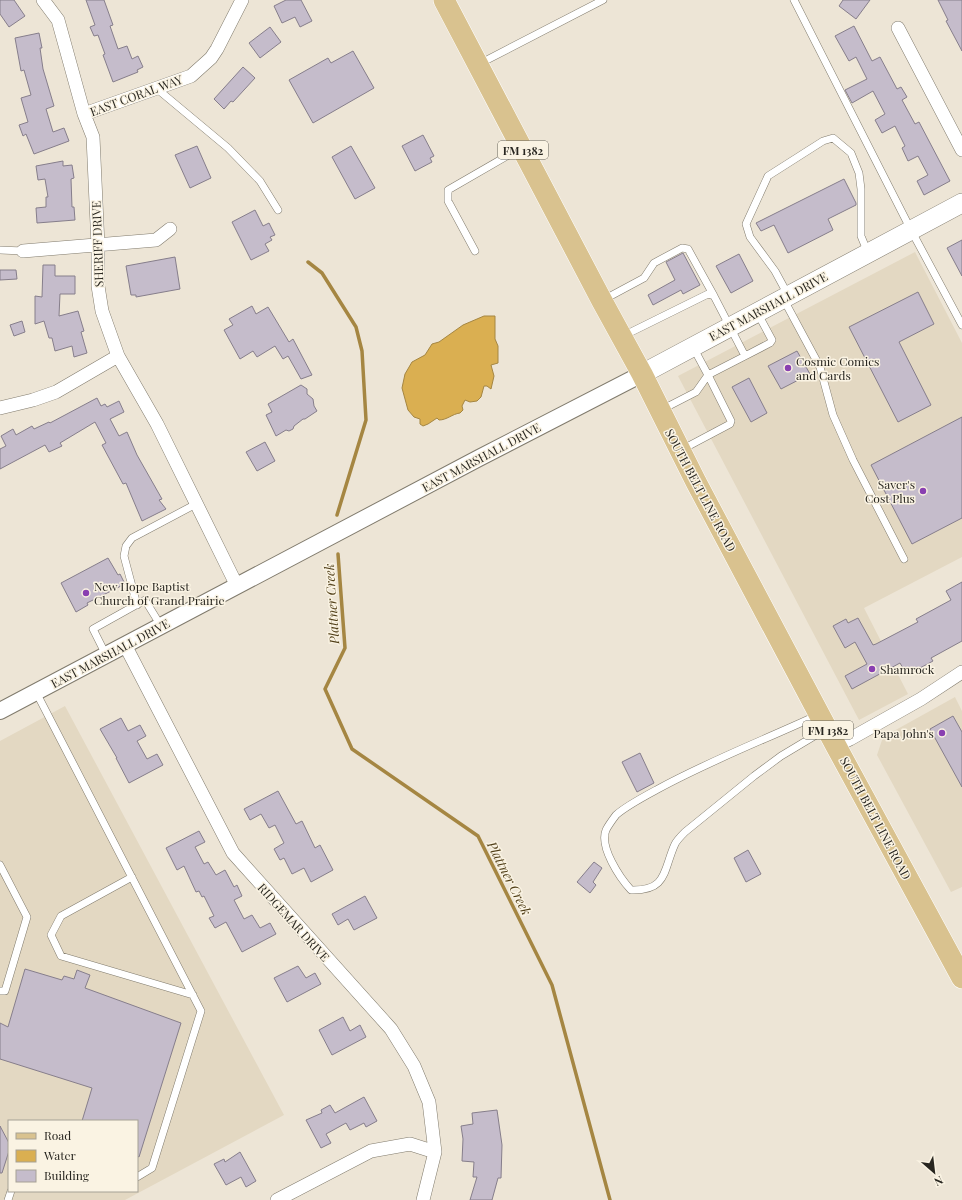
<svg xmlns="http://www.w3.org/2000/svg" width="962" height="1200" font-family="'Playfair Display',serif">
	<rect width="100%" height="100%" fill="#ede5d6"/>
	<path fill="#e3d8c2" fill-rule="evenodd" d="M915,252L962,343V557L864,608L908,694L859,720L678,376Z
		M955,697L962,711V887L951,892L877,755L883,737Z
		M65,706L284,1115L125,1200H0V741ZM9,1121H137V1191H9Z"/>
	<path fill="#daaf51" stroke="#a58642" d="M484,316H495V339L498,346V363L491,365L494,376L491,389L487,386H484L481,397L477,401L470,402L465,400L462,406L463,410L460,413C452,414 447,420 439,420L437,418L428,424L423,426L420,424V419L414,417L408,410L402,388L405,374L412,362L425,355L432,344L439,342L463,325Z"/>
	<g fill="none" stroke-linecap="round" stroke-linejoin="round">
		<path stroke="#a58642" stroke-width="3.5" d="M308,262L322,273L356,327L362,351L366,420L337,515
			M338,554L345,648L325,689L352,749L478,836L552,985L610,1200"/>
	</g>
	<path fill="#c5bccb" stroke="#867e8b" d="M0,0H14L25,16L9,27L0,14Z
		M86,0H104L113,25L110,26L118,49L127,46L132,59L138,56L143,67L137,70L138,72L113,82L103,55L105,54L98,35L94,36L90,27L95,25Z
		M286,0H301L312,21L300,27L295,17L282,23L274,6Z
		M843,0H870L856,19L839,6Z
		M938,0H962V51L946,21L948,20Z
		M854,26L872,61L880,57L897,89L901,87L907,97L902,100L915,124L919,122L950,181L924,195L917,181L928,175L918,156L908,161L902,148L905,146L895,126L882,133L875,120L885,114L873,91L852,103L845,90L867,79L856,57L849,61L835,36Z
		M270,27L281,42L260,58L249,43Z
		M39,33L42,48H40L43,69L54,106L46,109L53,132L64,128L69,141L34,154L26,134L23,136L19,125L28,122L21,98L31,95L24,70L21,71L15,38Z
		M353,51L374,88L313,123L289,80L328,58L331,63Z
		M243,67L255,78L233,102L231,101L224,109L214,99Z
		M423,135L434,156L430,158L432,162L415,171L402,146Z
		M197,146L211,178L190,188L175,155Z
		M351,146L375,188L355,199L332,157Z
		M63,161V166L72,165L74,178L71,179L72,207H74L75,220L37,223L36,208L46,207V197H48L45,179L38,180L36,166Z
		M844,179L856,203V205L828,219L833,230L788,253L774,225L761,231L756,223Z
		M255,210L263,226L269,223L275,235L270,237L272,240L265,244L269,251L251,260L232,222Z
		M962,240V276L947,248Z
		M683,253L700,285L683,294L681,290L653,305L648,295L675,280L666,262Z
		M739,254L753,281L731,293L716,266Z
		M175,257L180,289L136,297V295H131L126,266Z
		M43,265H55V276H75V294H60L59,316L78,311L84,331L81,332L87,353L74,357L72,346L55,351L52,338H49L44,321L35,324V296L42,297Z
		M0,270H16L17,279L0,280Z
		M918,292L934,324L899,342L931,405L898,422L849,327Z
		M252,306L256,314L268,307L289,342L293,339L312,375L301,379L288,356L283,359L275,346L257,357L253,351L240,359L224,330L233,325L229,319Z
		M22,321L25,332L14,336L10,325Z
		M797,351L810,374L781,389L768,366Z
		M749,378L767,413L751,422L732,387Z
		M301,385L307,389V394L313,399L314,406L317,411L305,419H303L294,426L293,429L289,431L286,430L276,436L266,415L272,412L268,404Z
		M97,398L101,406L105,404L107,407L119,401L124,412L110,419L119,436L127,432L137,455L162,499L159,500L166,509L142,521L126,483L123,484L102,445L106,443L95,422L60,443L62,446L49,452L45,445L0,469V449L6,446L1,436L13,429L16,435L32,426L34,429L49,422L50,423Z
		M962,417V518L912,544L871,465Z
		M265,442L275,461L257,471L246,452Z
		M108,558L118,575L120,574L125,584L87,603L88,605L76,612L61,583Z
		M962,582V641L931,658L933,661L907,675L900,663L852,689L845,676L867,664L855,642L845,648L833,626L846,619L848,623L858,618L873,645L876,644L918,622L916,619L951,600L946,591Z
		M953,716L962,732V787L930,729Z
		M121,718L128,731L140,725L146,736L137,741L147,759L157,754L163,765L129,783L116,758H117L100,729Z
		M640,753L654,783L637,792L622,762Z
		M278,791L296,824L302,821L315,848L320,845L333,870L311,882L304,868L292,874L284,858L280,860L274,849L284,843L275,825L269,828L261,814L250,820L244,809Z
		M199,831L205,842L195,847L204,864L208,862L216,875L225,870L234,887L237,885L242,896L234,900L244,919L252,915L260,928L270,923L276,934L242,952L226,922L215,928L209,918L214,916L204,896L202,897L199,891L196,892L184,866L177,870L166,848Z
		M748,850L761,874L746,882L734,858Z
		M594,862L602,868L593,882L596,885L590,893L577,882Z
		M365,896L377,918L354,930L348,919L338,925L332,914Z
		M298,966L306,978L315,973L321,984L287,1002L274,978Z
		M25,969L62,980L64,976L74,979L77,970L90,975L85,988L181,1023L139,1157L137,1156V1121H82L92,1088L0,1059V1023L8,1027Z
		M343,1017L350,1031L360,1025L366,1037L332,1055L319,1030Z
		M364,1097L377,1121L366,1127L364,1123L350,1130L346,1123L326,1134L331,1143L321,1148L306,1120L322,1113L321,1110L330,1105L335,1113Z
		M497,1110L502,1145L501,1178H498L492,1200H470L477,1177H473L474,1162L462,1161L463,1139L461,1126L473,1124L472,1113Z
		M0,1126L9,1143V1151L2,1173H0Z
		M240,1152L256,1181L246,1187L241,1177L226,1185L214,1164L224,1159L225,1162Z"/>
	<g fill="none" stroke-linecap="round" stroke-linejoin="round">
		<defs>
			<path id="service" d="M794,0L911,230L962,325
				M479,64L603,0
				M156,88L228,148L260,181L278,210
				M0,250L23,251
				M475,251L448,201V190L519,149
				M788,295L775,271L750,237L746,224L768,176L823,141L833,138L851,153L859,173L861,189V236L868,253
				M603,300L644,278L654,263L682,248L688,249L714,296
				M784,300L820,367L833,415L853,460L904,559
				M623,336L708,294L714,296L745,356L770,343L772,340L758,314
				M693,347L708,375L745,356
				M661,410L696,392L708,375
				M681,450L730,424L731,421L708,375
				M137,605L124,556L126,546L132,538L196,504
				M106,655L93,629L145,600L161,626
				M36,692L201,1011L152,1168L137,1177
				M818,715C764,740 709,761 658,789C645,796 626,806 616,815C613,819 608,826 606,830C599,847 620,878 631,890C668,891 663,870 675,844C677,840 681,836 685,832L754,776L781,756L826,729
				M0,865L27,917L5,991H0
				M132,877L61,916L51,935L61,956L193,995
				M8,1200L11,1191"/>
			<path id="minor" d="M43,0L58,20L84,114L93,137L98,246V286L102,311L118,356L157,424L237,586
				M898,28L962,150
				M84,114L191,76L211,58L217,49L242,0
				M23,251L156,240L170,229
				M0,408L33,400L56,392L118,356
				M125,645L233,853L391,1029L414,1066L429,1102L435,1152L423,1200
				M836,746L850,739L921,699L962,672
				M277,1200L371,1151L410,1144L435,1152"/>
			<path id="tertiary" d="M0,711L479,458L642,374"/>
			<path id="secondary" d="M642,374L962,203"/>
			<path id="primary" d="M444,0L602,301L642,374L696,482L836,746L962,978"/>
		</defs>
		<use href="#service" stroke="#817b6d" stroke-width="8"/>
		<use href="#minor" stroke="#817b6d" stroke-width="14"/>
		<use href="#tertiary" stroke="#817b6d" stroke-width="18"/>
		<use href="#secondary" stroke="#817b6d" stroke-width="20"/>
		<use href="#primary" stroke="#fff" stroke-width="22"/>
		<use href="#service" stroke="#fff" stroke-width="7"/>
		<use href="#minor" stroke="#fff" stroke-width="13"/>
		<use href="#tertiary" stroke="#fff" stroke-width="16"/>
		<use href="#secondary" stroke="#fff" stroke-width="19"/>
		<use href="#primary" stroke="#d9c28f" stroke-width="21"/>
	</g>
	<g fill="#893fb1" stroke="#faf3e3" stroke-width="1.5">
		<circle cx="788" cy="368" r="4"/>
		<circle cx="923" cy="491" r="4"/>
		<circle cx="86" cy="593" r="4"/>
		<circle cx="872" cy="669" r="4"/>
		<circle cx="942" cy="733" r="4"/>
	</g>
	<g text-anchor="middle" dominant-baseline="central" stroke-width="3" stroke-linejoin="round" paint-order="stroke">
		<g fill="#faf3e3" stroke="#67645a" stroke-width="1">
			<rect x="498" y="141" width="50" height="18" rx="3"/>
			<rect x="803" y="721" width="50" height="18" rx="3"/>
		</g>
		<g font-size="11" font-weight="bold" fill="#282620">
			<text x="523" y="150">FM 1382</text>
			<text x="828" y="730">FM 1382</text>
		</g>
		<g font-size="12" fill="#282620" stroke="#faf3e3">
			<text transform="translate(136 95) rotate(-20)">EAST CORAL WAY</text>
			<text transform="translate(97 244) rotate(-92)">SHERIFF DRIVE</text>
			<text transform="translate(768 306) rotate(-28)">EAST MARSHALL DRIVE</text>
			<text transform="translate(481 457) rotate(-28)">EAST MARSHALL DRIVE</text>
			<text transform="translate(701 490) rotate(62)">SOUTH BELT LINE ROAD</text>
			<text transform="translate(110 653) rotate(-28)">EAST MARSHALL DRIVE</text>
			<text transform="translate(876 818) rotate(62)">SOUTH BELT LINE ROAD</text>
			<text transform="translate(294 922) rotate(48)">RIDGEMAR DRIVE</text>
		</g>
		<g font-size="12" fill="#282620" stroke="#faf3e3" text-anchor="start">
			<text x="796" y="361">Cosmic Comics<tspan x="796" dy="14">and Cards</tspan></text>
			<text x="915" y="484" text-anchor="end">Saver's<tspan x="915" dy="14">Cost Plus</tspan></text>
			<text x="94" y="586">New Hope Baptist<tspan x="94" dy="14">Church of Grand Prairie</tspan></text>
			<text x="880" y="669">Shamrock</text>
			<text x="934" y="733" text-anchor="end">Papa John's</text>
		</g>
		<g font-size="13" font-style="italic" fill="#4f3d16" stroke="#faf3e3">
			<text transform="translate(331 604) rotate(-94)">Plattner Creek</text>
			<text transform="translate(510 878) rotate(63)">Plattner Creek</text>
		</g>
	</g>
	<rect x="8" y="1120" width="130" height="72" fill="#faf3e3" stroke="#a6a195"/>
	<rect x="16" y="1133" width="20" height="6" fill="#d9c28f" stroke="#a6a195"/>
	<text x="44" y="1140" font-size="12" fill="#282620">Road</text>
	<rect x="16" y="1150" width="20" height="12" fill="#daaf51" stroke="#a6a195"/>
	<text x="44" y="1160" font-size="12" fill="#282620">Water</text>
	<rect x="16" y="1170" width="20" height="12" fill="#c5bccb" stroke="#a6a195"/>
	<text x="44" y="1180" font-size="12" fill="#282620">Building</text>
	<g transform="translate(934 1172) rotate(152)" stroke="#faf3e3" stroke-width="3" paint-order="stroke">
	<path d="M0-3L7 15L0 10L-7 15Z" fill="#282620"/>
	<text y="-6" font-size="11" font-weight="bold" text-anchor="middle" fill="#282620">N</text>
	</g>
</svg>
